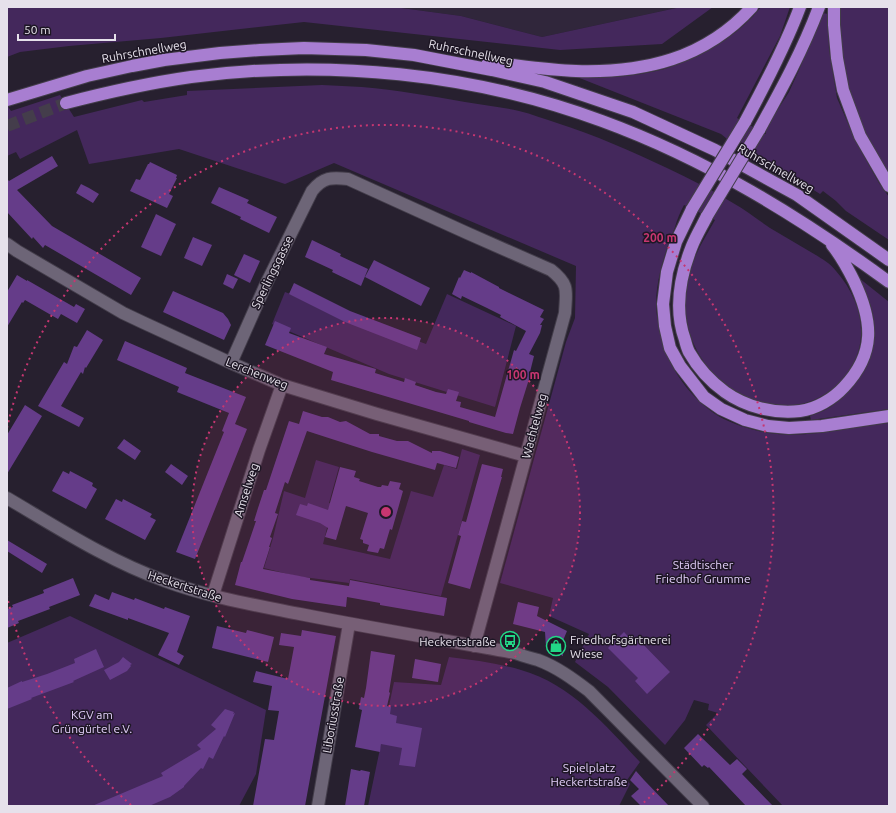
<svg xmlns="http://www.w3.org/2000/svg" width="896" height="813" font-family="Ubuntu,sans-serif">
	<rect width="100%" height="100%" fill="#27202f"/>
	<path fill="#30263b" d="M394,7H681L542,37L461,16Z"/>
	<path fill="#44285c" d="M7,7H394L461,16L542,37L681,7H713L662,44L560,50L304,22L161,38L69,46L20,52L7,57Z
		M761,7H790L780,36L737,118L766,134V128L789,92L799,70L823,13L828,14L829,49L837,98L856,142L879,183L889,197V240L846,211L836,201L823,191L820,194L757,154L732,143L721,134L577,77C604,78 630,77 656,71C666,69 676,65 685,61C714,49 741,32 761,7Z
		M840,7H889V173C884,166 879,158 874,150C849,107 839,56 840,7Z
		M322,85C336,86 349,86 362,87C397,90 431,96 465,102C483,105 502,107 519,111C532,114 544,119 557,123C595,135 631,151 667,168C690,179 712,190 733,203C746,210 758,220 770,228C783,236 796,243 809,251C819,257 829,262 836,271C861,299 871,339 849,371C837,389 817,402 796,405C791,406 786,405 781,405C765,405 747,399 734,390C730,388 726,384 722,381C686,352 676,302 694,260C699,246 708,233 715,220L684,205C680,212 677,220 675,227C665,252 656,279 656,306C656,311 657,316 658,321C663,360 686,396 720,417C732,424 755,431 769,433C808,439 850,427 889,423V806H783L706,725L718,713L708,710L709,704L694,700L685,720L665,745L608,687L575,662L589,634L549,616L553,598L500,583L566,342L575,318L576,266L334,163L285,184L179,149L89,164L77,130L20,159L16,152L7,156V105L11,111L60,95L74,117L142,100L144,102L187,95V91Z
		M859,278L889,302V409L811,420L810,416C819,413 829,409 837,402C861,384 877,353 874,322C873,307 865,291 859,278Z
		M285,292L426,344L447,294L516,326L495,407L389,374L272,324Z
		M462,449L480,455L441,596L350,579L349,583L296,576L264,568L273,538L284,491L305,498L316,460L339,467L329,503L333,504L323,544L390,559L411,491L433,497L444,465L457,469Z
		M70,616L266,710L256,774L239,806H7V643Z
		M449,657C473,660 497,663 521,670C571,684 606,726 640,762L627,780L630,784L619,806H368L394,682L441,685Z"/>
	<path fill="#653c89" d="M52,156L58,166L17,190L52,226L141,278L131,295L45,245L43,248L33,237L32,239L7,212V179L9,181Z
		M150,162L177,175L176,178H177L169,194L173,196L167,208L130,191L136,179L140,180L148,164H149Z
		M81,184L89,188L99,194L93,203L76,193Z
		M219,187L249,200L247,203L277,217L269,233L240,219L241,217L211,203Z
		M156,214L176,224L161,256L141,247Z
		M193,237L212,245L202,266L184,258Z
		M312,240L341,254L340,256L368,269L361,286L332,272L333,270L305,257Z
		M244,254L260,261L250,283L234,275Z
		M374,260L430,288L421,306L365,277Z
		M464,270L471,273V272L499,287V288L544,310L540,317L544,319L540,325H542L540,333L529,354L534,356L529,376H530L520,408L513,434L506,433L469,422V421L331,380L333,372L265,345L275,321L291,328L289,333L327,347L324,354L376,369L375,373L404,382L405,378L416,382L415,385L436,392L446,394L448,389L459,392L456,401L461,402L460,407L495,417L514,350L516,351L526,331L500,317L501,315L487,308L462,296L461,299L452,294L459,277L460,278Z
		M227,274L238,279L233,289L223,284Z
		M17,275L27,281V280L74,307L76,304L85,309L77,323L61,314L58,319L25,300L23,303L22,302L7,327V292Z
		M294,283L350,311L421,338L417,350L345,322L289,294Z
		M173,291L223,313L228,319L231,325L224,340L163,312Z
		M87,330L103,340L86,368L85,367L83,374L81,372L61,406L84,418L79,427L38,406L64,362L67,364L74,346L77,347Z
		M125,341L187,368L185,373L246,397L235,424L247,429L195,559L176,552L224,432L222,431L229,413L177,392L179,387L117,360Z
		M25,405L42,416L7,474V435Z
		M303,411L322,417H328L340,422L346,421L370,434H379V436L397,441H408L432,453V451H440L459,457L456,468L437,463L435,470L372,452L307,431L288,484L285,482L275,513L278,514L270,537L272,538L269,547H270L263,569L310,578V580L349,586L350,580L447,598L444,616L380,605V603L347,597L346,607L292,599L235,585L241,562H242L256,521H254L258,508L264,490H266L289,421L299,424Z
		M124,439L141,451L135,460L117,448Z
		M171,464L188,476L182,485L165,472Z
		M482,464L503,469L501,477H502L470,589L448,583L461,536L458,535L462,521L466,522Z
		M340,467L356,471L354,477L360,479L359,481L378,487H381L382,485L388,486L390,481L401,483L399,489L403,491L392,530L390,529L384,549L380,548L378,553L367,551L369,545L363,543V540L360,539L368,513L346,506L336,540L325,537L328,528L320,523L296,515L300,504L307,506L308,503L328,510Z
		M63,471L69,474L70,471L93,483L92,486L97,489L86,509L52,491Z
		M116,499L122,502L123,499L152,514L150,517L156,520L145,540L105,519Z
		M7,540L47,564L42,573L7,551Z
		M73,578L80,595L49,607L50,609L18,621L19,623L7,628V609L13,607L12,605L44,593L43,590Z
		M112,592L134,600L135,598L164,609L165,607L190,616L177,652L184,656L179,665L158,655L169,633L128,618V620L89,606L95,594L109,600Z
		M518,602L539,607L537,616L567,631L562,643L563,656L546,647L545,632L513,624Z
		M217,626L246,633L247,630L274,637L268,662L212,648Z
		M302,630L336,636L305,806H253L265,739L274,740L279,711L268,710L272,686L253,682L256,671L288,679L294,647L279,645L281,633L301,636Z
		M624,632L633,642L637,638L670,672L647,694L635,681L638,678L608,648Z
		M96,649L104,667L73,681L74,682L31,698L32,699L7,709V688L22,681V682L47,674L75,663L74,659Z
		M371,651L395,655L389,692L390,693L387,706L391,707L390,714L397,716L396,723L422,728L415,767L399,765L402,748L381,744L380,752L355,747L362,710L359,709L361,697L364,698L366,688Z
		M123,657L132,664L130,665L131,666L127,671L110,680L104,670L119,662Z
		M415,659L441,664L438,682L412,678Z
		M225,709L234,712L233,714L235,713L225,737L224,736L213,759L209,757L203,769L201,768L184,786V787L170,797L149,806H92L163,776L161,773L201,749L197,745L216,729L211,725Z
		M698,734L730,765L737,759L747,769L742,774L773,806H746L709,767L708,768L704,765L702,767L684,748Z
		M351,769L360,771L361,770L370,772L364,806H345Z
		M636,771L644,780L669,806H641L631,796L639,789L630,780Z"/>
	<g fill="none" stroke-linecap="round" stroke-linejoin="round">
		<path stroke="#443d4b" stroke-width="12" stroke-dasharray="12 6" stroke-linecap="butt" d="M7,126L66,103"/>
		<defs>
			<path id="minor" d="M7,244L17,251L123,313L142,322L231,363L282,385L377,414L526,456
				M231,363L266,284L312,191C323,177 332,177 348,179L467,233L551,270C570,285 566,291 565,313L474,646
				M7,498C58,528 109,561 165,581C208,597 255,605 300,614C371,628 443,640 515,653C523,656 531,658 538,660C557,667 573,679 589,691L703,806
				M213,595L259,450L282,385
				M318,806L349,624"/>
			<path id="highway" d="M834,7V25L837,58L843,90L860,136L889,186
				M488,62C517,65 546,70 576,71C644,73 705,59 752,7
				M7,100L87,76L132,66L164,60L220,53L260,50L304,48L366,50L414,55L492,70L545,82L633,112L715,150L797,195L889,260
				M66,103C108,92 149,83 191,77C328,59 473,73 602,121C706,159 800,217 889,282
				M745,122C765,85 785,47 800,7
				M759,130C781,90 803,50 819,7
				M692,209L676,242L667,272L663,304L665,326L670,348L680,366L704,397L721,409L745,420L768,426L789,428L822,426L889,416
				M707,216C702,226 696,236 692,246C680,276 674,310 685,340C686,344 687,348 689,352C698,368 710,381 725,392C746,407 774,414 800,411C816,409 833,399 844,387C876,353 873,321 854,281C848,269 841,256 832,245"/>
		</defs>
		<use href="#minor" stroke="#433d4a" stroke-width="14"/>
		<use href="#highway" stroke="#433d4a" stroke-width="14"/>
		<use href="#minor" stroke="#6d6577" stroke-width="12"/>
		<use href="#highway" stroke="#a87ed1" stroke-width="12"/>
		<defs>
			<path id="highway-bridge" d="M692,209L745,122
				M707,216L759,130"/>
		</defs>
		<use href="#highway-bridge" stroke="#433d4a" stroke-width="14" stroke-linecap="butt"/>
		<use href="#highway-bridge" stroke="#a87ed1" stroke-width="12"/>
	</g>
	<circle cx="386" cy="512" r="194" fill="#c73671" fill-opacity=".12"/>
	<g fill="none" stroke="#c73671" stroke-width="2" stroke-dasharray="2 4">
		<circle cx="386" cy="512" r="194"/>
		<path d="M131 805A388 388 0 0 1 7 596M7 428A388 388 0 1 1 641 805"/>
	</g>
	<defs>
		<symbol id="bus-ring" viewBox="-11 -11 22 22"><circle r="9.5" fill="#1e1725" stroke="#22d887" stroke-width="1.5"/><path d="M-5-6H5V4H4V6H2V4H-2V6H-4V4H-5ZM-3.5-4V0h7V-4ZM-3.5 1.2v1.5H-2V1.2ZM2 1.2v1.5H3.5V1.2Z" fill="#22d887"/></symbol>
		<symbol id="shop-ring" viewBox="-11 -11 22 22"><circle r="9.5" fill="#1e1725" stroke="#22d887" stroke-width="1.5"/><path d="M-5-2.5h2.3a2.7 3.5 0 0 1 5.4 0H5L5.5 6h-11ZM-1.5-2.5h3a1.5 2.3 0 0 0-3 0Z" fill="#22d887"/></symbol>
	</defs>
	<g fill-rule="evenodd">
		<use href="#bus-ring" x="499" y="630" width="22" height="22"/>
		<use href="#shop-ring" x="545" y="635" width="22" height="22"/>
	</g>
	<g text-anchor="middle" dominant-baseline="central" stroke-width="3" stroke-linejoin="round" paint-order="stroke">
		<g font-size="12" fill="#e6e1eb" stroke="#1e1725">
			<text transform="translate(144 51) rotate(-10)">Ruhrschnellweg</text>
			<text transform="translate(471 52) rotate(12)">Ruhrschnellweg</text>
			<text transform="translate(776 168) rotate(30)">Ruhrschnellweg</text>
			<text transform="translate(272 272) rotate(-64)">Sperlingsgasse</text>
			<text transform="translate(257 373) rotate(22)">Lerchenweg</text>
			<text transform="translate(534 426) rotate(-75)">Wachtelweg</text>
			<text transform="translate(246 490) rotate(-72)">Amselweg</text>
			<text transform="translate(185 586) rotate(18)">Heckertstraße</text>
			<text transform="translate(333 715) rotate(-80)">Liboriusstraße</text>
		</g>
		<g font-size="12" fill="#e2cef9" stroke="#1e1725">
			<text x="703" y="564">Städtischer<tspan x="703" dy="14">Friedhof Grumme</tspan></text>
			<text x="92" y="714">KGV am<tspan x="92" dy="14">Grüngürtel e.V.</tspan></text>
			<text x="589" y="767">Spielplatz<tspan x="589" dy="14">Heckertstraße</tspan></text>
		</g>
		<g font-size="12" fill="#e6e1eb" stroke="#1e1725" text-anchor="start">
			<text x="570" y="639">Friedhofsgärtnerei<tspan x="570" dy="14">Wiese</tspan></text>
			<text x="496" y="641" text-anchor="end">Heckertstraße</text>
		</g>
	</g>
	<circle cx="386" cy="512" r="6" fill="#c73671" stroke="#1e1725" stroke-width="2"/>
	<g font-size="12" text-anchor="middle" font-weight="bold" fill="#c73671" stroke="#1e1725" stroke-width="3" stroke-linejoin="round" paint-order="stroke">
		<text x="660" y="242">200 m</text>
		<text x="523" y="379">100 m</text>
	</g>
	<rect width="896" height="813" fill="none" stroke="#e6e1eb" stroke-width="16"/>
	<path d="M18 34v6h97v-6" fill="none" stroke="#e6e1eb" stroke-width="2"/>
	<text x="24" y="34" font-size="12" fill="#e6e1eb" stroke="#1e1725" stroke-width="3" paint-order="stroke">50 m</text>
</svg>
